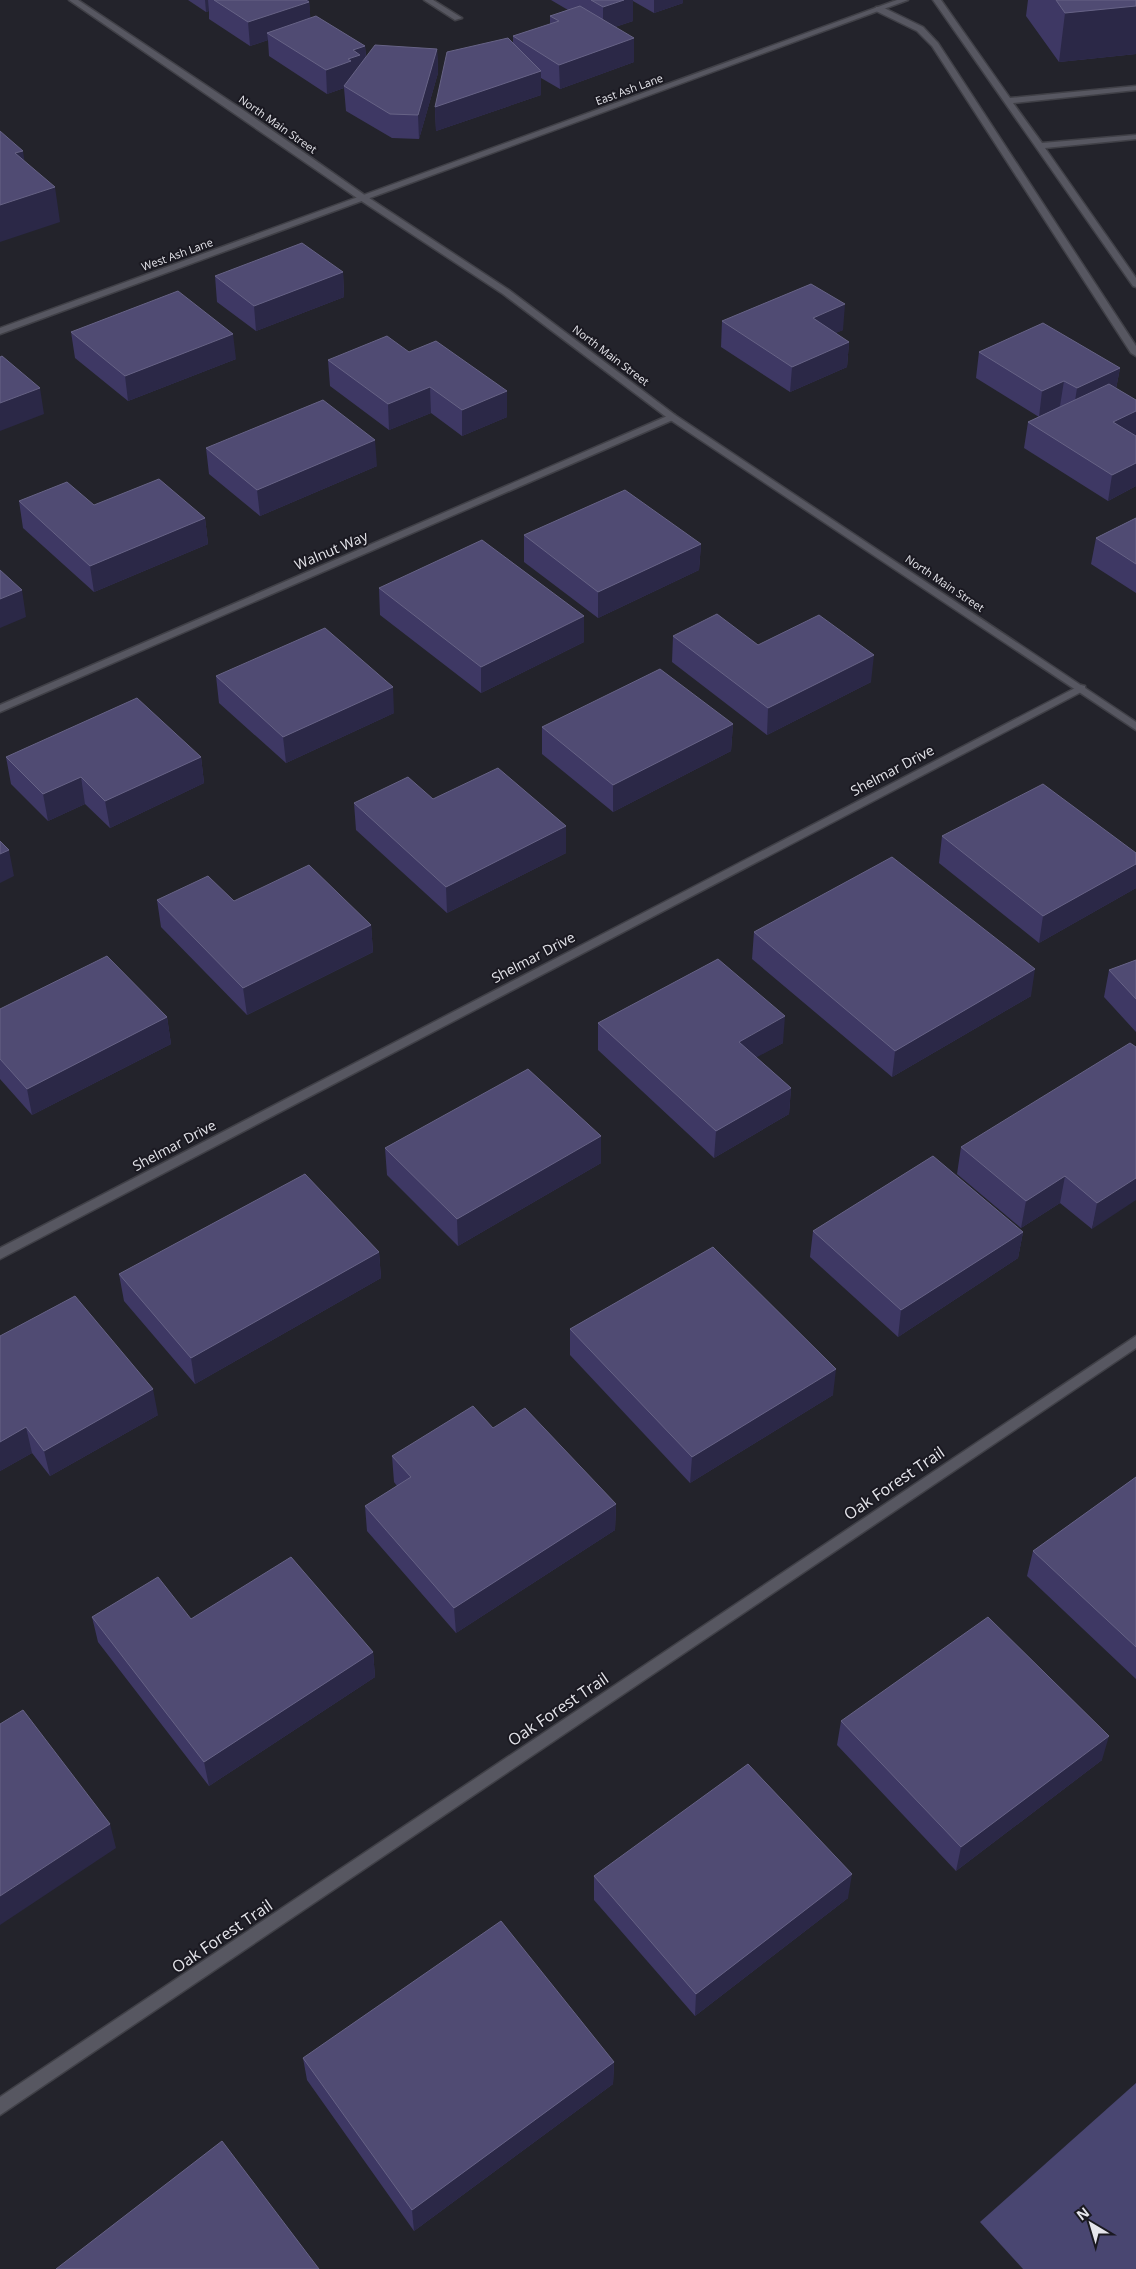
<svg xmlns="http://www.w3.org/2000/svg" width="1136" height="2269" font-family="'Open Sans',sans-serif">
	<rect width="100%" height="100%" fill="#23232b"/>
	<path fill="#494671" d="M1136,2083V2269H1023L980,2222Z"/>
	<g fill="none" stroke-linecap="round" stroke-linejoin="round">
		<defs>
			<path id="service" d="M933,0H941L1010,98L1136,86V90L1013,103L1042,143L1136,135V139L1045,148L1136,278V287L1133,286Z
				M876,7H882L923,27L938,43L1136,346V356L1131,353L932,46L917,31L876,11Z"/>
			<path id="minor" d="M424,0H433L462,18L455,20Z
				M672,414L675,415V419L0,712V705Z
				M1081,685L1085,686V690L0,1259V1248Z
				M1136,1336V1348L0,2115V2097Z"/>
			<path id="tertiary" d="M897,0H908L0,334V328Z"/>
			<path id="secondary" d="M69,0H78L243,110L366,196L509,290L675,415L1136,722V730L669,419L503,294L360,200Z"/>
		</defs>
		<use href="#service" stroke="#404047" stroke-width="3"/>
		<use href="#minor" stroke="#404047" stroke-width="3"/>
		<use href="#tertiary" stroke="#404047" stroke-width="3"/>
		<use href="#secondary" stroke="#404047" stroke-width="3"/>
		<use href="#service" fill="#575761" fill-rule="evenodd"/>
		<use href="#minor" fill="#575761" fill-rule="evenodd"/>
		<use href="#tertiary" fill="#575761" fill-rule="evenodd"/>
		<use href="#secondary" fill="#575761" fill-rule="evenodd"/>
	</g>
	<path fill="#3e3864" d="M188,0H309L310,18L365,46L366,57L437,49L438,73L419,139L392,138L346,111L344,88L327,94L269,56L268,40L250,46L209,19V11L206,12Z
		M551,0H683V3L654,13L633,1V21L615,27L634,62L560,89L541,78V95L436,131L435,107L513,44V36L550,24V16L568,10Z
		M1028,0H1136V54L1059,62L1026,16Z
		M343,272L344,297L256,331L217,302L215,276Z
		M722,321L843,330L835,333L849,342L847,367L790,392L721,347Z
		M71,332L236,359L128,401L75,358Z
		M409,352L507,417L462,436L431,413L389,430L330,386L328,360Z
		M979,352L1120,368L1116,389L1136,400V435H1134L1136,436V486L1108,501L1024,448L1028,422L1061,407L1039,417L976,378Z
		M206,448L377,466L260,516L209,474Z
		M19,501L94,505L205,518L208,544L94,592L23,528Z
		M1136,518V593L1091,564L1096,538Z
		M524,535L701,544L699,570L598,618L524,562Z
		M379,588L584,642L481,693L380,615Z
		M673,636L758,645L871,682L767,735L672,662Z
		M216,676L394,713L286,763L219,703Z
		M733,724L731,751L613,812L542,754V727Z
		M6,757H201L204,783L110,828L85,804L48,821L11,784Z
		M433,799L566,826V853L447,913L356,830L354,803Z
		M942,836L1136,853V888L1039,943L939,863Z
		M157,900L234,901L371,925L373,952L247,1015L161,927Z
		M754,932L1031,996L892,1077L752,959Z
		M1136,960V1032L1104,997L1109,970Z
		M0,1009L167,1017L171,1044L32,1115L0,1079Z
		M598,1023L783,1043L756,1057L791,1088L789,1114L714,1158L598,1050Z
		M1136,1047L1092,1229L1060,1203L1021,1228L957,1174L961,1147Z
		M385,1148L601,1163L458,1246L387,1175Z
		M813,1231L1023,1232L1018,1258L898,1337L810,1257Z
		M379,1252L381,1278L195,1384L124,1301L119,1274Z
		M570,1329L833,1395L690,1483L570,1355Z
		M0,1336L158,1415L50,1476L32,1453L0,1471Z
		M493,1428L616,1504L615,1530L456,1633L367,1531L365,1506L397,1486L394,1482L392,1456Z
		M1136,1477V1679L1027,1576L1033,1551Z
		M92,1617L191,1619L373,1652L375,1677L209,1786L98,1642Z
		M841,1721L1102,1760L956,1871L837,1745Z
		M594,1876L848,1898L695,2016L594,1900Z
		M303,2058L614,2062L613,2084L414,2231L307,2080Z"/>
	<path fill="#2b2847" d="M205,0H208L209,11L206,12Z
		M288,0H309L311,25L267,33L268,40L250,46L248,22Z
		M609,0H633V21L603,31V7Z
		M654,0H683V3L654,13Z
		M1136,6V54L1059,62L1065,13Z
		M634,38V62L560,89L559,65Z
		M365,46L367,70L344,86V88L327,94L326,70L353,50Z
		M437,49L438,73L419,139L418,115Z
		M541,71V95L436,131L435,107Z
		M23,151L28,185L15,153Z
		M55,187L60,222L0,242V205Z
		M343,272L344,297L256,331L254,306Z
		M845,304L843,330L811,344L813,318Z
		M233,334L236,359L128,401L125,376Z
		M849,342L847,367L790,392L792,367Z
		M1120,368L1115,394L1073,414L1077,388Z
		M1064,381L1060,406L1039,417L1042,391Z
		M430,387L431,413L389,430L388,404Z
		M40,388L44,414L0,431V403Z
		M507,391V417L462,436V410Z
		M1136,411V435L1108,448L1113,422Z
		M375,440L377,466L260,516L257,490Z
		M1136,463V486L1108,501L1112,475Z
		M205,518L208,544L94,592L90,566Z
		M701,544L699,570L598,618V592Z
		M22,590L26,617L0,628V599Z
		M584,616V642L481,693V667Z
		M874,655L871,682L767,735L768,708Z
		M393,687L394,713L286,763L283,737Z
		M733,724L731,751L613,812V785Z
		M201,757L204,783L110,828L105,801Z
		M81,777L85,804L48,821L43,794Z
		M566,826V853L447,913L446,887Z
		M9,850L14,876L0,883V854Z
		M1136,864V888L1039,943L1043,916Z
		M371,925L373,952L247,1015L243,988Z
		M1035,969L1031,996L892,1077L895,1051Z
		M785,1016L783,1043L737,1068L739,1042Z
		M167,1017L171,1044L32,1115L27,1089Z
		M791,1088L789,1114L714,1158L716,1131Z
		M601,1136V1163L458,1246L457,1219Z
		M1065,1176L1060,1203L1021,1228L1026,1201Z
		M1136,1178V1200L1092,1229L1097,1203Z
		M1023,1232L1018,1258L898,1337L901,1310Z
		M379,1252L381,1278L195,1384L191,1358Z
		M836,1369L833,1395L690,1483L692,1457Z
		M153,1389L158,1415L50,1476L44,1451Z
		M26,1427L32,1453L0,1471V1442Z
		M616,1504L615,1530L456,1633L454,1608Z
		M373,1652L375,1677L209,1786L204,1762Z
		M1109,1736L1102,1760L956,1871L961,1847Z
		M110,1824L116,1848L0,1925V1896Z
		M852,1874L848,1898L695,2016L696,1994Z
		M614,2062L613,2084L414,2231L412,2210Z"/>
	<path fill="#504b73" stroke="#676386" d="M214,0H306L309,2L248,22Z
		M591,0H624L603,7Z
		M1056,0H1136V6L1065,13Z
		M580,6L634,38L559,65L513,36L559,21L550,16Z
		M316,16L365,46L353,50L360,55L348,59L351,61L326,70L267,33Z
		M508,38L541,71L435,107L447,52Z
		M375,45L437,49L418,115L390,114L344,86Z
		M0,131L23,151L15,153L55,187L0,205Z
		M302,243L343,272L254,306L215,276Z
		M811,284L845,304L813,318L849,342L792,367L722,321Z
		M178,291L233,334L125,376L71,332Z
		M1043,323L1120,368L1077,388L1064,381L1042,391L979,352Z
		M387,336L409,352L436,341L507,391L462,410L430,387L388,404L328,360Z
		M2,356L40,388L0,403V357Z
		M1109,384L1136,400V411L1113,422L1136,436V463L1112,475L1028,422Z
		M323,400L375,440L257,490L206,448Z
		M159,479L205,518L90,566L19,501L67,482L94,505Z
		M625,490L701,544L598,592L524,535Z
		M1136,518V564L1096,538Z
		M482,540L584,616L481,667L379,588Z
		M0,570L22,590L0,599Z
		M717,614L758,645L819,615L874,655L768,708L673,636Z
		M325,628L393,687L283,737L216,676Z
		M660,669L733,724L613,785L542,727Z
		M137,698L201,757L105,801L81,777L43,794L6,757Z
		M498,768L566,826L446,887L354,803L408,777L433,799Z
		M1043,784L1136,853V864L1043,916L942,836Z
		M0,841L9,850L0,854Z
		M892,857L1035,969L895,1051L754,932Z
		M309,865L371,925L243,988L157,900L208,876L234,901Z
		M107,956L167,1017L27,1089L0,1059V1009Z
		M718,959L785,1016L739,1042L791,1088L716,1131L598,1023Z
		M1136,960V999L1109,970Z
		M1130,1043L1136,1047V1178L1097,1203L1065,1176L1026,1201L961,1147Z
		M528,1069L601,1136L457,1219L385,1148Z
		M933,1156L1023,1232L901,1310L813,1231Z
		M305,1174L379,1252L191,1358L119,1274Z
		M713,1247L836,1369L692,1457L570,1329Z
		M75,1296L153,1389L44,1451L26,1427L0,1442V1336Z
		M473,1406L493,1428L525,1408L616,1504L454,1608L365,1506L411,1477L392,1456Z
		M1136,1477V1647L1033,1551Z
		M291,1557L373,1652L204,1762L92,1617L158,1577L191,1619Z
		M988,1617L1109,1736L961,1847L841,1721Z
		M23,1710L110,1824L0,1896V1724Z
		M748,1764L852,1874L696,1994L594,1876Z
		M501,1921L614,2062L412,2210L303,2058Z
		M222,2141L319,2269H56Z"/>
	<g text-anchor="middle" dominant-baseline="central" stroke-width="4" stroke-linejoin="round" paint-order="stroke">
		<g font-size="11" fill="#e5e5eb" stroke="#1a1921">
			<text transform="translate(629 89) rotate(-20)">East Ash Lane</text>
			<text transform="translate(278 124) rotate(35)">North Main Street</text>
			<text transform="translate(177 254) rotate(-20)">West Ash Lane</text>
			<text transform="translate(611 355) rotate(37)">North Main Street</text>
			<text transform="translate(945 583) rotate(34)">North Main Street</text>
		</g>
		<g font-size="14" fill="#e5e5eb" stroke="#1a1921">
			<text transform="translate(331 550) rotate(-23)">Walnut Way</text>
			<text transform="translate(892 770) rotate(-28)">Shelmar Drive</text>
			<text transform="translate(533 957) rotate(-28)">Shelmar Drive</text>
			<text transform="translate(174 1145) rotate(-28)">Shelmar Drive</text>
		</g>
		<g font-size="16" fill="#e5e5eb" stroke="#1a1921">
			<text transform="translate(894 1483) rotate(-34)">Oak Forest Trail</text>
			<text transform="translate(558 1709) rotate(-34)">Oak Forest Trail</text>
			<text transform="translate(222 1936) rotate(-34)">Oak Forest Trail</text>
		</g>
	</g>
	<g transform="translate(1091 2224) rotate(322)" stroke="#1a1921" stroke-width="4" paint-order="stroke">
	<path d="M0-4L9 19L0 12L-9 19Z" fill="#e5e5eb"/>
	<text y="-8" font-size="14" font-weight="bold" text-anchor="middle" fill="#e5e5eb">N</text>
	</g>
</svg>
